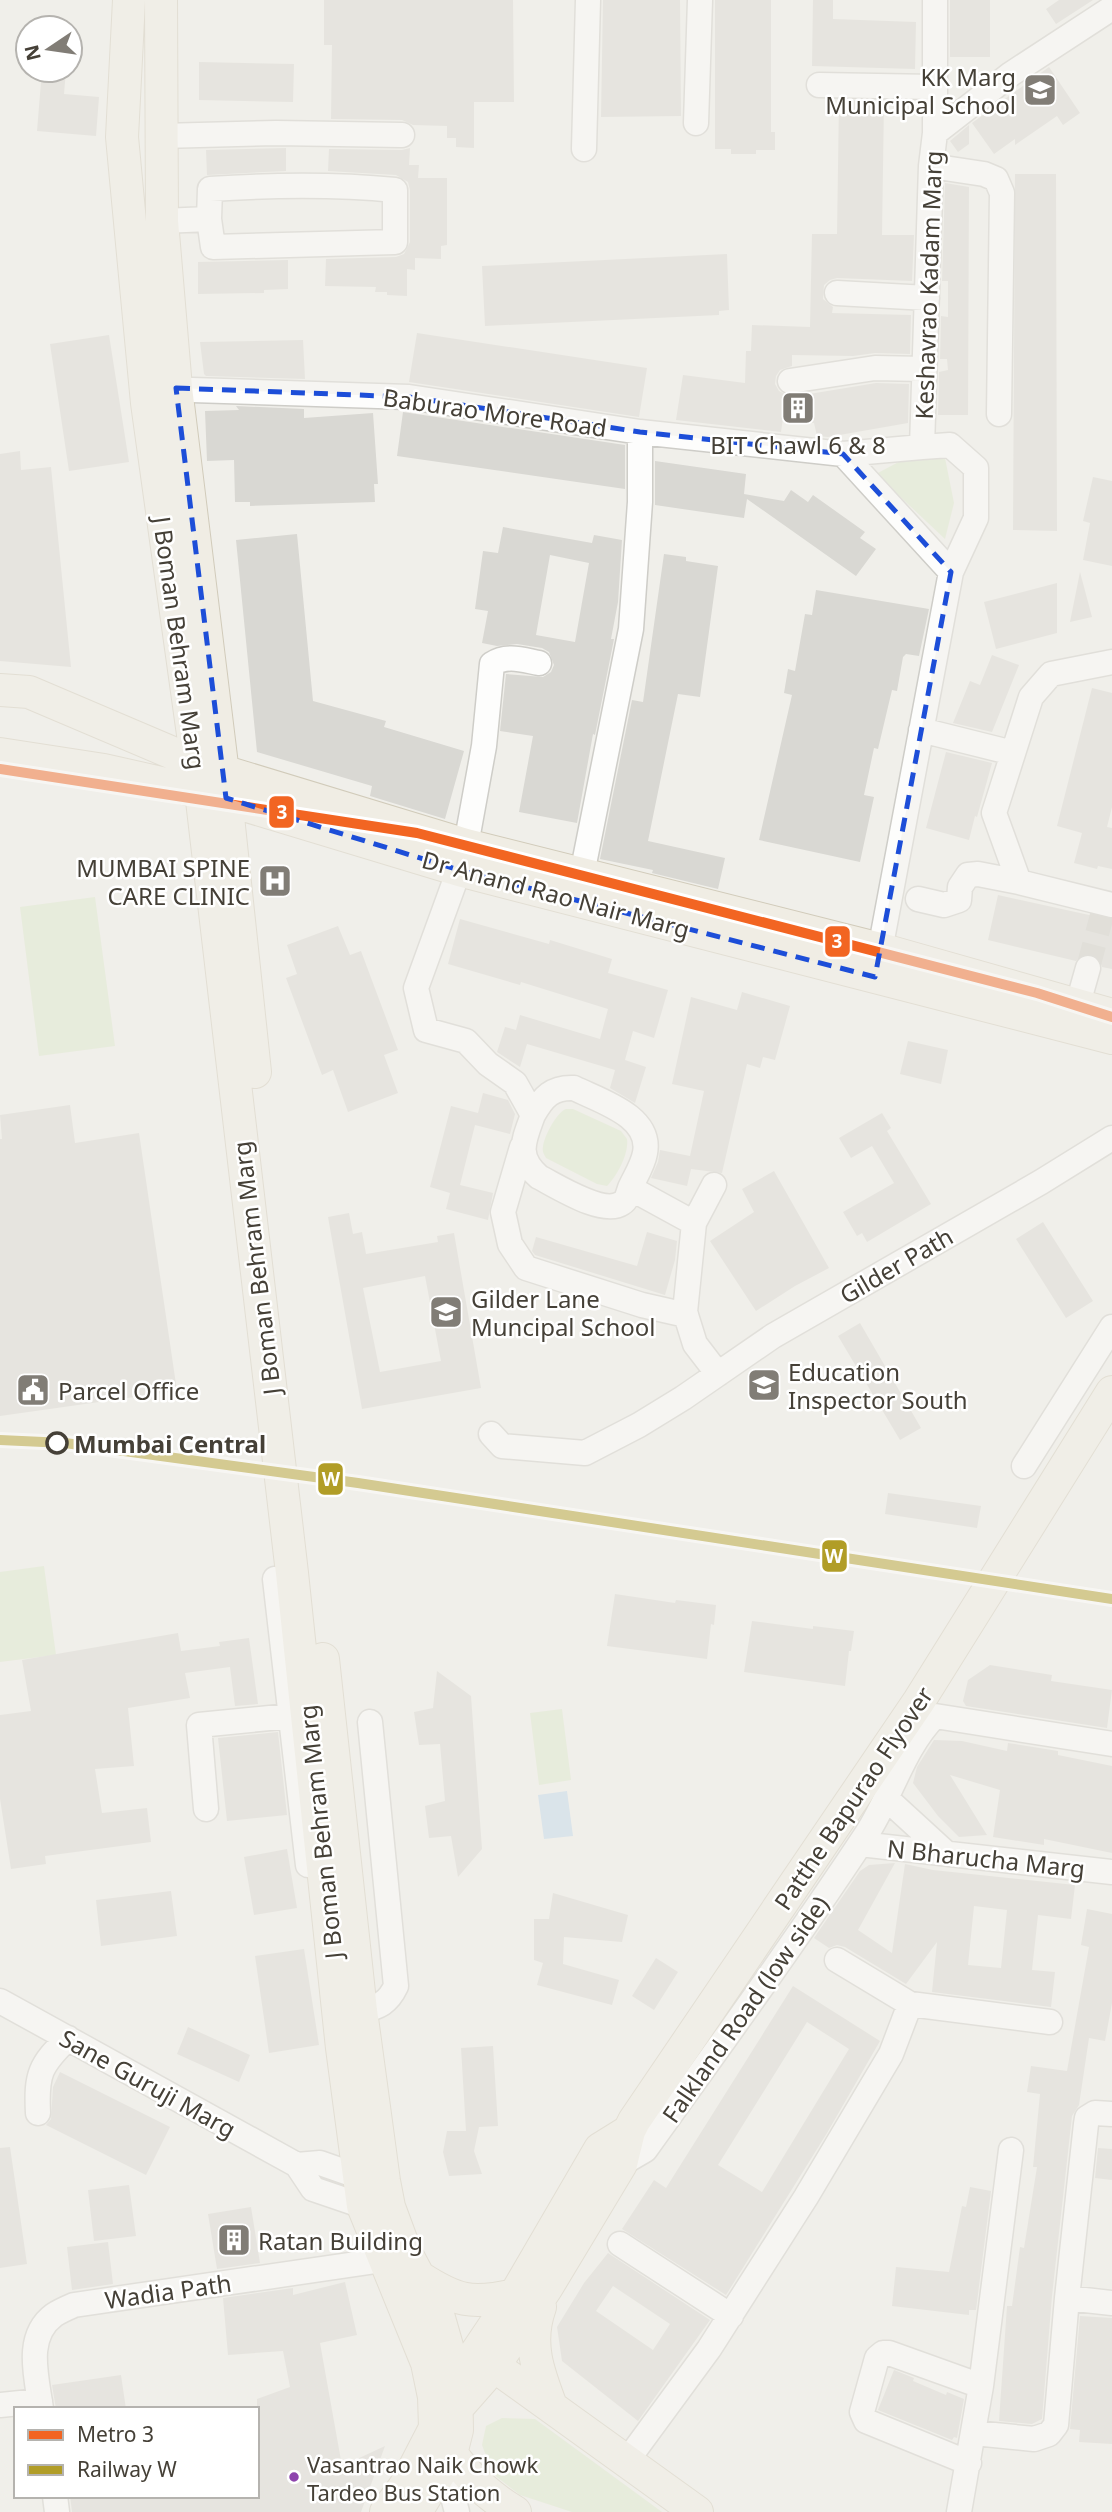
<svg xmlns="http://www.w3.org/2000/svg" width="1112" height="2512" font-family="'Noto Sans',sans-serif">
	<rect width="100%" height="100%" fill="#f0efea"/>
	<path fill="#dce8cd" d="M908,457L945,458L954,503L945,539L876,474Z
		M95,897L115,1046L39,1056L20,907Z
		M566,1109H573L621,1131L627,1139C629,1154 617,1176 607,1186L597,1184L546,1158C544,1154 542,1152 543,1147C544,1136 557,1112 566,1109Z
		M44,1566L56,1655L0,1662V1572Z
		M562,1709L571,1780L539,1785L530,1713Z
		M502,2418L535,2419L662,2512H572L520,2495L493,2474L482,2445L486,2426Z"/>
	<path fill="#bfd7ea" d="M567,1791L573,1836L544,1839L538,1795Z"/>
	<path fill="#d9d8d3" fill-rule="evenodd" d="M324,0H513L514,102H474V148L456,147V138H447V126L413,125L402,120L331,119L332,45H324Z
		M603,0H680L681,116L601,117Z
		M715,0H771V132H775V150H756V154H731V149H715Z
		M813,0H833V19L916,22L915,69L812,66Z
		M950,0H990V57H950Z
		M1059,0H1093L1056,24L1046,9Z
		M199,62L294,64L293,102L199,100Z
		M1049,67L1080,113L1063,125L1057,116L1015,145V139L994,154L972,123Z
		M42,70H66L64,94L99,97L96,136L37,131Z
		M839,100L884,101L882,235H914L912,281L837,278L830,280L824,285L823,299L833,307L832,313L911,315L910,354L875,353L853,356L792,355V366L780,370L776,376L775,384L779,391L791,397L876,383L909,384L908,423L828,437L817,436L814,423L783,418L781,432L676,420L683,375L745,383L746,351H751L752,325L810,327L812,234H837Z
		M969,125V144L958,152L950,141Z
		M286,148V171L207,175L206,150Z
		M410,148L409,165H419L418,178H447V245L441,246V259L415,258V270L407,269V296L387,295V292H375L376,287L325,286L326,259L396,257L404,254L410,242V190L408,182L396,175L328,171L329,149L402,150Z
		M1015,174H1056L1057,531L1013,530Z
		M945,183L969,187L968,415H938L939,372L948,370L947,359H940L941,316L948,317V281H942Z
		M727,254L729,310L719,311V315L485,326L482,266Z
		M288,260V289L264,290V293L198,294V262Z
		M417,333L647,368L639,417L409,382Z
		M109,335L129,462L69,471L50,344Z
		M303,340L305,379L206,376L204,374L200,342Z
		M236,406L304,409V418L373,413L378,484H374L375,502L250,506V502H235L234,460L207,461L205,411L239,410Z
		M403,412L625,445V489L397,456Z
		M20,451L21,470L51,467L71,667L0,661V454Z
		M655,461L746,474L744,494L784,501L791,490L808,502L813,495L865,532L860,538L876,549L856,576L747,499L744,518L655,505Z
		M1093,477L1112,481V566L1083,560L1090,523L1083,521Z
		M503,527L592,543L594,535L622,540L618,602L611,639H614L595,735L593,734L577,823L519,812L533,736L500,731L506,674L543,677L551,672L554,665L549,652L542,648L517,644L497,646L482,643L488,611L475,609L483,551L498,553ZM550,555L589,563L575,642L536,635Z
		M297,534L313,701L386,721L384,727L464,751L445,819L370,796L372,786L257,752L236,540Z
		M664,554L686,557V561L718,566L700,697L678,694L648,841L725,858L718,889L652,873L653,870L600,859L632,700L643,702Z
		M1080,572L1092,617L1070,622Z
		M1057,583V633L996,649L984,602Z
		M816,590L929,609L919,656L906,654L903,657L897,691L892,690L878,749L874,748L864,795L874,797L860,862L759,840L792,695L784,693L788,669L795,671L805,614L812,615Z
		M992,655L1019,665L992,732L953,723L970,681L980,685Z
		M1092,688L1112,693V807L1107,827L1112,828V869L1098,866L1097,869L1074,863L1082,833L1057,826Z
		M946,752L992,763L977,817L975,816L969,840L926,828Z
		M998,895L1112,920V969L1102,967L1099,958L1091,954H1084L1076,961L988,940Z
		M460,919L549,944L550,940L612,959L608,973L668,990L654,1038L633,1031L625,1060L646,1067L635,1103L610,1088L615,1070L527,1044L520,1067L497,1052L505,1027L516,1030L520,1015L600,1039L608,1009L521,982L520,985L448,964Z
		M338,926L350,955L361,951L398,1050L384,1055L398,1093L348,1112L333,1070L322,1075L286,978L297,974L287,945Z
		M742,992L790,1006L775,1060L763,1057L760,1068L747,1064L722,1173L691,1169L687,1186L651,1178L658,1162L660,1150L690,1156L704,1091L672,1084L691,997L737,1010Z
		M908,1041L948,1050L941,1084L900,1074Z
		M483,1093L508,1100L515,1114L510,1134L475,1125L460,1185L493,1193L488,1220L446,1209L450,1193L430,1187L451,1106L478,1113Z
		M70,1105L75,1143L139,1133L177,1391L0,1416V1139H2L0,1115Z
		M882,1113L891,1128L887,1131L931,1204L867,1242L862,1233L857,1236L843,1212L894,1183L872,1146L851,1158L839,1138Z
		M774,1171L829,1268L795,1286L756,1311L710,1241L754,1212L742,1189Z
		M349,1213L353,1234L362,1232L366,1254L438,1242L437,1236L454,1233L481,1388L362,1409L328,1217ZM425,1276L441,1361L380,1372L363,1288Z
		M1043,1222L1093,1301L1066,1318L1016,1239Z
		M647,1232L677,1241L675,1260L665,1295L535,1255L532,1251L536,1237L637,1266Z
		M860,1323L921,1428L900,1440L838,1336Z
		M888,1493L981,1506L977,1528L885,1514Z
		M615,1594L675,1603L676,1600L716,1605L714,1625L711,1624L707,1659L607,1646Z
		M752,1621L813,1629V1626L854,1631L851,1651H849L845,1686L744,1672Z
		M178,1633L181,1651L220,1646L219,1642L249,1638L258,1704L235,1706L230,1667L185,1673L190,1698L128,1708L134,1766L95,1769L102,1813L147,1808L151,1842L45,1856L46,1864L11,1869L0,1799V1715L31,1711L22,1660Z
		M990,1665L1052,1675L1051,1681L1112,1690L1107,1728L966,1706L963,1701L968,1680Z
		M437,1671L471,1696L482,1849L458,1877L451,1836L429,1838L425,1806L445,1801L440,1744L419,1745L414,1712L433,1708Z
		M278,1732L287,1815L227,1821L218,1738Z
		M934,1740L962,1741L1007,1751L1008,1743L1058,1751V1755L1112,1766V1853L1044,1839V1845L993,1837L1000,1790L950,1775L987,1835L959,1837L938,1816L913,1783L917,1767Z
		M287,1849L297,1908L254,1915L244,1857Z
		M895,1863L858,1930L892,1953L905,1864L933,1870L1075,1885L1071,1919L1038,1915L1032,1970L1055,1972L1051,2007L932,1992L937,1942L906,1984L845,1947L837,1945L829,1948L814,1938L860,1871L869,1865ZM974,1906L1007,1910L1001,1968L968,1965Z
		M171,1891L177,1936L101,1946L96,1900Z
		M553,1893L628,1915L622,1942L564,1937L563,1964L619,1980L612,2005L537,1985L543,1963L534,1960V1919H549Z
		M1087,1909L1112,1914V2003L1105,2041L1089,2038L1079,2105L1072,2116L1052,2296L1042,2419L1032,2424L999,2421L1007,2306H1012L1020,2247L1024,2248L1037,2167H1033L1040,2094L1027,2092L1031,2066L1067,2071L1089,1947L1081,1945Z
		M304,1949L319,2045L269,2053L255,1956Z
		M656,1958L678,1972L654,2010L632,1996Z
		M793,1986L880,2041L827,2133L726,2295L622,2229L654,2180L666,2188ZM807,2022L849,2049L762,2192L718,2165Z
		M188,2027L250,2055L239,2082L177,2054Z
		M493,2046L498,2126L479,2127L474,2151L482,2174L449,2176L443,2152L447,2131H466L461,2048Z
		M60,2072L170,2127L146,2175L46,2125L51,2119L53,2087Z
		M10,2147L27,2264L0,2268V2148Z
		M1098,2148L1112,2149V2180L1095,2178Z
		M129,2185L136,2236L94,2241L88,2190Z
		M970,2187L991,2191L976,2310H969V2315L892,2306L896,2267L949,2272L962,2206L966,2207Z
		M251,2207L260,2263L217,2269L208,2214Z
		M108,2242L113,2284L72,2290L67,2247Z
		M608,2253L710,2320L638,2421L562,2361L557,2327L584,2283ZM613,2286L670,2324L653,2350L596,2311Z
		M345,2282L357,2335L320,2343L342,2466L385,2446L361,2512H72L70,2496H257V2399L290,2387L283,2351L228,2355L223,2298L293,2288V2295Z
		M1080,2316L1112,2318V2444L1079,2442L1080,2430L1070,2429Z
		M894,2370L914,2378L913,2381L946,2395L947,2392L964,2399L957,2438L954,2437L952,2440L878,2410Z
		M121,2375L126,2409H56L52,2385Z"/>
	<g fill="none" stroke-linecap="round" stroke-linejoin="round">
		<path stroke="#ceccc6" stroke-width="24" stroke-dasharray="24 12" stroke-linecap="butt" d="M1088,968L1102,915"/>
		<defs>
			<path id="minor" d="M819,85L935,87
				M696,123L700,0
				M935,133V0
				M161,136L276,133L402,135
				M584,149L588,0
				M931,166L984,174L996,179L1002,193L999,414
				M162,221L209,219L210,189C271,185 334,184 395,190V242L213,247L209,219
				M837,293L927,298
				M790,381L875,368L924,369
				M160,389L409,397L640,432L843,454L951,572
				M843,454L922,447
				M1112,662L1051,674L1031,697L994,813L1019,882L1112,905
				M921,730L1013,753
				M466,845L484,746L492,664C507,654 523,660 539,663
				M459,870L416,988L426,1030L466,1041L488,1064L515,1083L533,1115C524,1140 515,1156 539,1177C557,1186 603,1216 622,1203C627,1200 628,1194 630,1188L694,1223L685,1312L695,1344L718,1374
				M582,874L631,629L640,502V432
				M918,899L944,905L959,900L960,887L968,875L978,874L1019,882
				M877,966L951,572L976,518V468L950,445L922,447L931,166L935,133L1011,74L1112,8
				M1077,1007L1088,968
				M533,1115C543,1097 552,1087 574,1088C600,1101 652,1116 645,1153C643,1165 635,1177 630,1188
				M522,1147L503,1212L510,1244L526,1268L642,1305L686,1315
				M694,1223L714,1185
				M491,1434L502,1446L585,1453L639,1425L683,1398L773,1336L1041,1182L1112,1138
				M1024,1466L1112,1327
				M275,1579L308,1865
				M887,1799L946,1853
				M206,1809L199,1725L290,1716
				M860,1844L1112,1872
				M837,1960L910,2004L1050,2022
				M0,2001L297,2165L313,2189L363,2206L379,2207
				M361,2011C379,2007 388,2003 396,1986L370,1722
				M38,2113C36,2074 40,2065 68,2038
				M621,2164L645,2150C720,2046 795,1942 866,1835C891,1797 903,1748 935,1716L1112,1744
				M297,2165L320,2163L360,2177L373,2179
				M620,2244L731,2316
				M1067,2298L1112,2303
				M0,2405L40,2401
				M41,2409C37,2378 24,2337 54,2315C60,2311 67,2308 74,2305L383,2260L401,2255
				M974,2433L1034,2439L1049,2434L1056,2425L1067,2298L1086,2124L1087,2118L1095,2113L1112,2114
				M442,2455L457,2512
				M626,2462L709,2349L806,2197L891,2054L910,2004
				M969,2463L866,2421L862,2412L877,2358L883,2353H889L981,2386
				M55,2496L57,2512
				M959,2512L981,2386L1011,2150"/>
			<path id="major" d="M129,0L122,137L147,403L201,792L292,1573L342,2048L363,2206L427,2363L434,2397L435,2428L405,2486L386,2512
				M161,0L162,221L176,388L226,798L255,1072
				M0,690L29,692L196,763L466,845L880,949L1112,1015
				M0,754L104,770L201,792L459,870L1112,1038
				M323,1659L361,2011L384,2181L389,2207L406,2253L437,2311L456,2378L457,2430L451,2454L416,2512
				M419,2277C456,2301 471,2305 515,2295
				M540,2307C527,2343 538,2372 551,2406
				M479,2355L697,2512
				M446,2386L476,2353L515,2295L600,2149L629,2131
				M450,2416L494,2366L547,2287L621,2164L629,2131L634,2121L919,1701L1112,1392
				M441,2438C459,2468 485,2494 515,2512"/>
		</defs>
		<use href="#minor" stroke="#cecdc8" stroke-width="27"/>
		<use href="#major" stroke="#d1cbba" stroke-width="34"/>
		<use href="#minor" stroke="#fdfdfc" stroke-width="24"/>
		<use href="#major" stroke="#f0ede4" stroke-width="32"/>
		<defs>
			<path id="rail-1" d="M0,1440L65,1443L358,1483L1112,1599"/>
		</defs>
		<use href="#rail-1" stroke="#fff" stroke-width="16"/>
		<use href="#rail-1" stroke="#b19d27" stroke-width="10"/>
		<defs>
			<path id="metro-1" d="M0,769L417,833L1037,993L1112,1017"/>
		</defs>
		<use href="#metro-1" stroke="#fff" stroke-width="16"/>
		<use href="#metro-1" stroke="#f26522" stroke-width="10"/>
	</g>
	<path d="M0 0H1112V2512H0ZM176,388L409,397L640,432L843,454L951,572L875,977L459,870L226,798Z" fill="#f0efea" fill-opacity=".55" fill-rule="evenodd"/>
	<path fill="none" stroke="#1d4ed8" stroke-width="5" stroke-dasharray="14 9" stroke-linejoin="round" d="M176,388L409,397L640,432L843,454L951,572L875,977L459,870L226,798Z"/>
	<defs>
		<symbol id="school-square" viewBox="-11 -11 22 22"><rect x="-9" y="-9" width="18" height="18" rx="4" fill="#817d76" stroke="#fff"/><path d="M0-5L7-2L0 1L-7-2ZM-4 1L0 2.5L4 1V4Q0 6-4 4Z" fill="#fff"/></symbol>
		<symbol id="building-square" viewBox="-11 -11 22 22"><rect x="-9" y="-9" width="18" height="18" rx="4" fill="#817d76" stroke="#fff"/><path d="M-4-6H4V6H1V3H-1V6H-4ZM-2.5-4.3h1.7v1.8h-1.7ZM.8-4.3h1.7v1.8H.8ZM-2.5-1h1.7V.8h-1.7ZM.8-1h1.7V.8H.8Z" fill="#fff"/></symbol>
		<symbol id="hospital-square" viewBox="-11 -11 22 22"><rect x="-9" y="-9" width="18" height="18" rx="4" fill="#817d76" stroke="#fff"/><path d="M-5-5h3v3.5h4V-5h3V5h-3V1.5h-4V5h-3Z" fill="#fff"/></symbol>
		<symbol id="civic-square" viewBox="-11 -11 22 22"><rect x="-9" y="-9" width="18" height="18" rx="4" fill="#817d76" stroke="#fff"/><path d="M-.6-6.5H3V-4.5H.6V-3L4-1V1h2V6H-6V1h2V-1L-.6-3ZM-1.2 2.5V6h2.4V2.5Z" fill="#fff"/></symbol>
	</defs>
	<g fill-rule="evenodd">
		<use href="#school-square" x="1021" y="71" width="38" height="38"/>
		<use href="#building-square" x="779" y="389" width="38" height="38"/>
		<use href="#hospital-square" x="256" y="862" width="38" height="38"/>
		<use href="#school-square" x="427" y="1293" width="38" height="38"/>
		<use href="#school-square" x="745" y="1366" width="38" height="38"/>
		<use href="#civic-square" x="14" y="1371" width="38" height="38"/>
		<use href="#building-square" x="215" y="2221" width="38" height="38"/>
	</g>
	<circle fill="#fff" stroke="#454037" stroke-width="3.5" cx="57" cy="1443" r="10"/>
	<circle fill="#8e44ad" stroke="#fff" stroke-width="2.5" cx="294" cy="2477" r="6"/>
	<g text-anchor="middle" dominant-baseline="central" stroke-width="5" stroke-linejoin="round" paint-order="stroke">
		<g font-size="22" fill="#454037" stroke="#fff" text-anchor="start">
			<text x="307" y="2464">Vasantrao Naik Chowk<tspan x="307" dy="28">Tardeo Bus Station</tspan></text>
		</g>
		<g font-size="24" fill="#454037" stroke="#fff" text-anchor="start">
			<text x="1016" y="76" text-anchor="end">KK Marg<tspan x="1016" dy="28">Municipal School</tspan></text>
			<text x="798" y="444" text-anchor="middle">BIT Chawl 6 &amp; 8</text>
			<text x="250" y="867" text-anchor="end">MUMBAI SPINE<tspan x="250" dy="28">CARE CLINIC</tspan></text>
			<text x="471" y="1298">Gilder Lane<tspan x="471" dy="28">Muncipal School</tspan></text>
			<text x="788" y="1371">Education<tspan x="788" dy="28">Inspector South</tspan></text>
			<text x="58" y="1390">Parcel Office</text>
			<text x="258" y="2240">Ratan Building</text>
		</g>
		<g font-size="24" fill="#454037" stroke="#fff">
			<text transform="translate(928 285) rotate(-88)">Keshavrao Kadam Marg</text>
			<text transform="translate(495 412) rotate(8)">Baburao More Road</text>
			<text transform="translate(180 643) rotate(82)">J Boman Behram Marg</text>
			<text transform="translate(556 894) rotate(15)">Dr Anand Rao Nair Marg</text>
			<text transform="translate(896 1265) rotate(-30)">Gilder Path</text>
			<text transform="translate(256 1268) rotate(-97)">J Boman Behram Marg</text>
			<text transform="translate(853 1798) rotate(-56)">Patthe Bapurao Flyover</text>
			<text transform="translate(320 1832) rotate(-96)">J Boman Behram Marg</text>
			<text transform="translate(986 1858) rotate(6)">N Bharucha Marg</text>
			<text transform="translate(745 2009) rotate(-55)">Falkland Road (low side)</text>
			<text transform="translate(148 2083) rotate(29)">Sane Guruji Marg</text>
			<text transform="translate(168 2291) rotate(-8)">Wadia Path</text>
		</g>
		<g font-size="24" font-weight="bold" fill="#454037" stroke="#fff" text-anchor="start">
			<text x="74" y="1443">Mumbai Central</text>
		</g>
	</g>
	<g stroke="#fff" stroke-width="2.5">
		<rect x="268" y="795" width="27" height="34" rx="7" fill="#f26522"/>
		<rect x="824" y="925" width="27" height="33" rx="7" fill="#f26522"/>
		<rect x="317" y="1462" width="27" height="34" rx="7" fill="#b19d27"/>
		<rect x="821" y="1539" width="27" height="34" rx="7" fill="#b19d27"/>
	</g>
	<g font-size="19" text-anchor="middle" font-weight="bold" fill="#fff">
		<text x="282" y="819">3</text>
		<text x="837" y="948">3</text>
		<text x="331" y="1486">W</text>
		<text x="834" y="1563">W</text>
	</g>
	<rect x="14" y="2407" width="245" height="91" fill="#ffffff" stroke="#b5b3af" stroke-width="2"/>
	<rect x="28" y="2430" width="35" height="10" fill="#f26522" stroke="#b5b3af" stroke-width="2"/>
	<text x="77" y="2442" font-size="21" fill="#454037">Metro 3</text>
	<rect x="28" y="2465" width="35" height="10" fill="#b19d27" stroke="#b5b3af" stroke-width="2"/>
	<text x="77" y="2477" font-size="21" fill="#454037">Railway W</text>
	<g transform="translate(49 49) rotate(257)"><circle r="33" fill="#ffffff" stroke="#b5b3af" stroke-width="2"/>
	<path d="M0-5L12 26L0 18L-12 26Z" fill="#817d76"/>
	<text y="-10" font-size="19" font-weight="bold" text-anchor="middle" fill="#454037">N</text>
	</g>
</svg>
